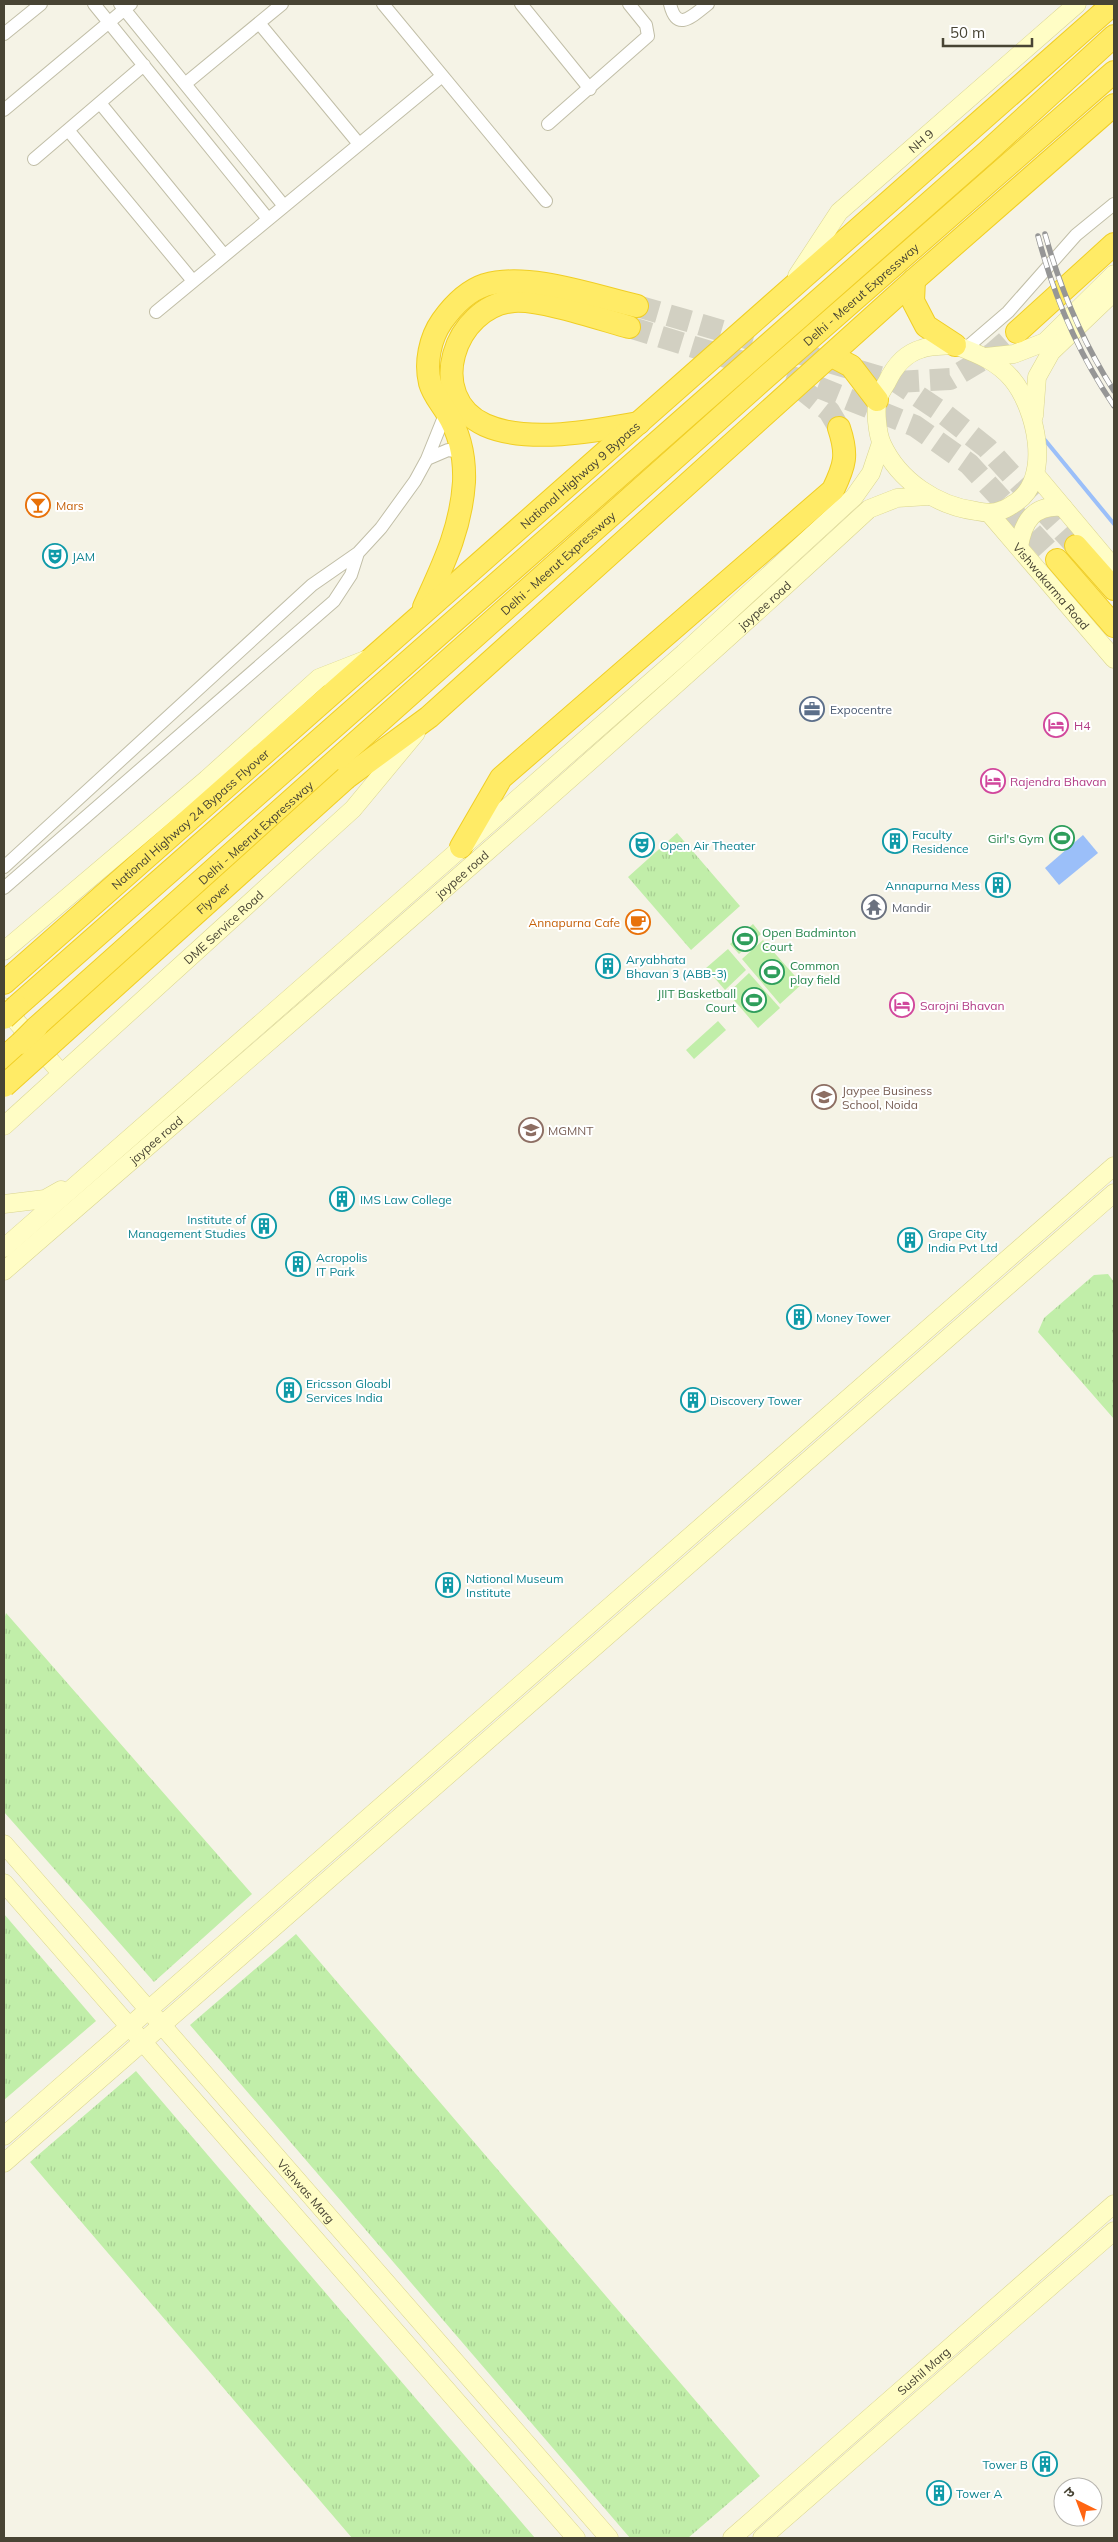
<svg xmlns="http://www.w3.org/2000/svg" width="1118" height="2542" font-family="Mulish,'Noto Sans Devanagari',sans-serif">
	<defs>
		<pattern id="grass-tufts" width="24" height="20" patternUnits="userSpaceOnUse" patternTransform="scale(1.25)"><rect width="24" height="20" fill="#c1eea9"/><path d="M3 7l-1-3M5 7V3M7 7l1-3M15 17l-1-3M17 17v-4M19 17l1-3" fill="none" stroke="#a7cd92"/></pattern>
	</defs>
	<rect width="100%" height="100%" fill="#f5f3e6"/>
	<path fill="url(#grass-tufts)" d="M677,833L740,906L691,950L628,877Z
		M1108,1274L1114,1282V1419L1038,1332L1044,1318L1094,1275Z
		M6,1613L252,1894L154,1982L4,1812V1620Z
		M4,1914L96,2021L4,2100Z
		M296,1934L760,2476L688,2538H630L190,2025Z
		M136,2071L535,2538H352L30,2162Z"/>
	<path fill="#c1eea9" d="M753,924L761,934L739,954L730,944Z
		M763,940L802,984L780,1004L742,959Z
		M728,949L746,970L725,990L706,968Z
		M749,973L780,1008L758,1028L728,993Z
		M718,1021L726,1030L694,1059L686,1050Z"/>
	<path fill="#9bbff9" d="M1083,835L1098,853L1059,885L1045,868Z"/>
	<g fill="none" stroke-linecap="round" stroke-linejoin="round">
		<path stroke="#9bbff9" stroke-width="4" d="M1045,440L1114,524"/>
		<path stroke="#d2d0c2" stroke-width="22" stroke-dasharray="22 11" stroke-linecap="butt" d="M637,306L897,382L943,413L987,448L1076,546
			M629,327L798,379L915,426L969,464L1057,560
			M897,382L950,379L992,354L1017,332
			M799,387L829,411L839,428"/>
		<defs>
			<path id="street" d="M94,4L268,219
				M120,4L284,206
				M383,4L546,201
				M521,4L590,89
				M670,4C677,33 692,16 708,4
				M259,23L359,144
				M4,34L41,4
				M185,84L282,4
				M100,103L224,255
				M4,110L131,4
				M548,124L648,36L646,25L629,4
				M68,130L193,281
				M34,159L144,65
				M156,312L442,76
				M965,349L1008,312L1076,235L1114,204
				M427,459L448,450L462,452
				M4,867L312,585L358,553L381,528L415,481L427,459L446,412
				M4,888L334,601L351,575L358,553"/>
			<g id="secondary">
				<path id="s1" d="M797,276L839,212L1077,4"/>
				<path d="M955,345C976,353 997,361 1012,379C1036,408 1053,479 1015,503C1011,505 1007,509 1002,510C994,514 985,513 976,511C937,506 899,481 882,444C877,433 875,409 878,399C880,393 884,387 887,382C894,367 904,354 921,349C931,345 944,346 955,345Z"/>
				<path d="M986,357L1014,354L1045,342L1114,274"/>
				<path d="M1034,416L1037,377L1051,352L1114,292"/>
				<path d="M1036,475L1114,568"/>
				<path id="s2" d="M989,513L1114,659"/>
				<path d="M1019,547C1023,521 1034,504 1063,507"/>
				<path d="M4,951L207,779L319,678L365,660"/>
				<path d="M4,1007L61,1073"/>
				<path id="s3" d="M4,1126L353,809L416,733"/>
				<path d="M4,1204L45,1199L61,1190"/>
				<path d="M4,1248L684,653L854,497L871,473L881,443"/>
				<path id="s4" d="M4,1271C294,1019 587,770 869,509L897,498L928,496"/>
				<path id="s5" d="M4,1844L609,2538"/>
				<path d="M4,1883L576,2538"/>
				<path d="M4,2136L1114,1166"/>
				<path d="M4,2163L1114,1193"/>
				<path id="s6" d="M732,2538L1114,2204"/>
				<path d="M762,2538L1114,2231"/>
			</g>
			<g id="highway">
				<path d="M914,280L913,301L926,326L955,345"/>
				<path d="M629,327C600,319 541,299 514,301C454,306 424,397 485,425C527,444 596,431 639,423"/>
				<path d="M1017,332L1114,244"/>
				<path d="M832,356L851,366L877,400"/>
				<path d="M1076,546L1114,589"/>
				<path d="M1057,560L1114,626"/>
				<path d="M424,607C443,565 461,529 464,482C465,457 460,434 447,413C441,403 433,394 430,383C425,363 430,338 442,321C452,307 467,291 485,285C528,272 594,296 637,306"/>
				<path d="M346,778L429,717L914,280L1114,105"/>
				<path d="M461,847L501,778L833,490C845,465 848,455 839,428"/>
				<path id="s7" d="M4,983L1113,4"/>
				<path d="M17,1006L987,152L1114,36"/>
				<path id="s8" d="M36,1028L767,376L1114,72"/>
				<path d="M4,1058L21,1043"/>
			</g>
		</defs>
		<use href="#street" stroke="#c1bea7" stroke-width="14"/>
		<use href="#secondary" stroke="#dad590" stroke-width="19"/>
		<use href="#highway" stroke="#f0ce25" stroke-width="24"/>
		<use href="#street" stroke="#fff" stroke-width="12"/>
		<use href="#secondary" stroke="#fffdc5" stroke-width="18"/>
		<use href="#highway" stroke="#ffeb66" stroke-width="22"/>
		<defs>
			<path id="rail" d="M1045,234C1061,291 1082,341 1114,391
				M1038,236C1054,297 1078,353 1114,406"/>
		</defs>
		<use href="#rail" stroke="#969696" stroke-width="5.5"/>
		<use href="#rail" stroke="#fff" stroke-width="4" stroke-dasharray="11" stroke-linecap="butt"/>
		<defs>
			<g id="highway-bridge">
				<path d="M4,1018L17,1006"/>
				<path d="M21,1043L36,1028"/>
				<path id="s9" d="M4,1086L346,778"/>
			</g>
		</defs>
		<use href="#highway-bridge" stroke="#f0ce25" stroke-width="24" stroke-linecap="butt"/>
		<use href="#highway-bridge" stroke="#ffeb66" stroke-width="22"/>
	</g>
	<defs>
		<symbol id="bar-ring" viewBox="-11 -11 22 22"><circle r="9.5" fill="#fff" stroke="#e8710a" stroke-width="1.5"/><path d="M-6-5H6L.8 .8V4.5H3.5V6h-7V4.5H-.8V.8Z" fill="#e8710a"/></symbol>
		<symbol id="theatre-ring" viewBox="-11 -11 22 22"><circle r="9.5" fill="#fff" stroke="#0f9aa8" stroke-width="1.5"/><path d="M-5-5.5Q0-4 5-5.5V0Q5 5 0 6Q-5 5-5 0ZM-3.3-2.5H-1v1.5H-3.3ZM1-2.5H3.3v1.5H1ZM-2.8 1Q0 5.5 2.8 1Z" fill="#0f9aa8"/></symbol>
		<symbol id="office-ring" viewBox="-11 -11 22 22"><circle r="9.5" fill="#fff" stroke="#5c6f8a" stroke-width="1.5"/><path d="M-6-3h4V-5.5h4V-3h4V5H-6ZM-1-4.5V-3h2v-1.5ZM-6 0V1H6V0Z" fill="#5c6f8a"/></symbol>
		<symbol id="hotel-ring" viewBox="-11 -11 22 22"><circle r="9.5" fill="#fff" stroke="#d1479c" stroke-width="1.5"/><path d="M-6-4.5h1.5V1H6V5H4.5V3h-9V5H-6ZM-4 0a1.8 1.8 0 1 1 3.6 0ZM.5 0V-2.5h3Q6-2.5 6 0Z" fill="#d1479c"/></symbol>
		<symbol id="stadium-ring" viewBox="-11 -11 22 22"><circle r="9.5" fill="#fff" stroke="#2e9e5b" stroke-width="1.5"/><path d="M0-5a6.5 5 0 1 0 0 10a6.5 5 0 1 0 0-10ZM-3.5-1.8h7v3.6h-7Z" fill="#2e9e5b"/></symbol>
		<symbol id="building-ring" viewBox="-11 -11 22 22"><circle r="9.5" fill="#fff" stroke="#0f9aa8" stroke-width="1.5"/><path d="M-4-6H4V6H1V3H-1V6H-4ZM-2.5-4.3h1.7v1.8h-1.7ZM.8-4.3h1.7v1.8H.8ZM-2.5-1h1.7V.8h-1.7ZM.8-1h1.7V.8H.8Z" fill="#0f9aa8"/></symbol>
		<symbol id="temple-ring" viewBox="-11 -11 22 22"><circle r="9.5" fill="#fff" stroke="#6b7280" stroke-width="1.5"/><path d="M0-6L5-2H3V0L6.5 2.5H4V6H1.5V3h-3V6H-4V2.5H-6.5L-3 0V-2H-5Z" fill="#6b7280"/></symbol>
		<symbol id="cafe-ring" viewBox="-11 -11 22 22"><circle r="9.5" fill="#fff" stroke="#e8710a" stroke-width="1.5"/><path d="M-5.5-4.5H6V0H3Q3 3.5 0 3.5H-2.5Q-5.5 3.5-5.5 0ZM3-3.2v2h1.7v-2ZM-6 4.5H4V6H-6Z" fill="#e8710a"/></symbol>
		<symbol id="university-ring" viewBox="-11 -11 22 22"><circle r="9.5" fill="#fff" stroke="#8d6e63" stroke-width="1.5"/><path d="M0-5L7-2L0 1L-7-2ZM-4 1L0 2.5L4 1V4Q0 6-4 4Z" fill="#8d6e63"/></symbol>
	</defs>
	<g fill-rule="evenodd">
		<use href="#bar-ring" x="24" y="491" width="28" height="28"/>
		<use href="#theatre-ring" x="41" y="542" width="28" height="28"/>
		<use href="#office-ring" x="798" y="695" width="28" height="28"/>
		<use href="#hotel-ring" x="1042" y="711" width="28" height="28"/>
		<use href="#hotel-ring" x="979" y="767" width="28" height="28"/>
		<use href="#stadium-ring" x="1048" y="824" width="28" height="28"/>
		<use href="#building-ring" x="881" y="827" width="28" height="28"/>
		<use href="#theatre-ring" x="628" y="831" width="28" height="28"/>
		<use href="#building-ring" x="984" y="871" width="28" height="28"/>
		<use href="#temple-ring" x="860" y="893" width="28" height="28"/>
		<use href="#cafe-ring" x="624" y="908" width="28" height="28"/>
		<use href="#stadium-ring" x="731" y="925" width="28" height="28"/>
		<use href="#building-ring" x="594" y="952" width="28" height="28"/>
		<use href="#stadium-ring" x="758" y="958" width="28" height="28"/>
		<use href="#stadium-ring" x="740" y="986" width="28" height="28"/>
		<use href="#hotel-ring" x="888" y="991" width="28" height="28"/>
		<use href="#university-ring" x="810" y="1083" width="28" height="28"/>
		<use href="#university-ring" x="517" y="1116" width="28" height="28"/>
		<use href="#building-ring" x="328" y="1185" width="28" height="28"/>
		<use href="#building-ring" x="250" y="1212" width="28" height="28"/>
		<use href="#building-ring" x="896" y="1226" width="28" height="28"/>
		<use href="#building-ring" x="284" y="1250" width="28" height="28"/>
		<use href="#building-ring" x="785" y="1303" width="28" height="28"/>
		<use href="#building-ring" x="275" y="1376" width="28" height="28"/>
		<use href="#building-ring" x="679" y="1386" width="28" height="28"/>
		<use href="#building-ring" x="434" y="1571" width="28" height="28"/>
		<use href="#building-ring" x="1031" y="2450" width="28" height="28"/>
		<use href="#building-ring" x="925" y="2479" width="28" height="28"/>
	</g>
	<g text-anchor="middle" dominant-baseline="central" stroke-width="4" stroke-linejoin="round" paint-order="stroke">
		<g font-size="12" fill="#484434" stroke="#fff">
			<text stroke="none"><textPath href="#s1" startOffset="185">NH 9</textPath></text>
			<text stroke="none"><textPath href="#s8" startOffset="1104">Delhi - Meerut Expressway</textPath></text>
			<text stroke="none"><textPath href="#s7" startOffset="768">National Highway 9 Bypass</textPath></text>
			<text stroke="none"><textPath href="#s8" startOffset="699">Delhi - Meerut Expressway</textPath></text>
			<text stroke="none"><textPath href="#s2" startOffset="96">Vishwakarma Road</textPath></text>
			<text stroke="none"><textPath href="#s4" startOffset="1011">jaypee road</textPath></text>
			<text stroke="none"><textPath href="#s7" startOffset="248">National Highway 24 Bypass Flyover</textPath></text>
			<text stroke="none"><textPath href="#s8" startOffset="294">Delhi - Meerut Expressway</textPath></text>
			<text stroke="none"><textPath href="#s4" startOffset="606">jaypee road</textPath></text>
			<text stroke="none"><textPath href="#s9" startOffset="281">Flyover</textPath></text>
			<text stroke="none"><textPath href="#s3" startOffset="296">DME Service Road</textPath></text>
			<text stroke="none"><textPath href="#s4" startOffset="201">jaypee road</textPath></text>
			<text stroke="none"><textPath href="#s5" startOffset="460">Vishwas Marg</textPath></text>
			<text stroke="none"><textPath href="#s6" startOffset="254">Sushil Marg</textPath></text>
		</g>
		<g font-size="12" fill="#c56008" stroke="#fff" text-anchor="start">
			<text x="56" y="505">Mars</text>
			<text x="620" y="922" text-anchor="end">Annapurna Cafe</text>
		</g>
		<g font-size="12" fill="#0d838f" stroke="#fff" text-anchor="start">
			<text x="72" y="556">JAM</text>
			<text x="912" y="834">Faculty<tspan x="912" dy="14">Residence</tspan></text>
			<text x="660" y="845">Open Air Theater</text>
			<text x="980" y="885" text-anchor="end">Annapurna Mess</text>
			<text x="626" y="959">Aryabhata<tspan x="626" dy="14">Bhavan 3 (ABB-3)</tspan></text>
			<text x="360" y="1199">IMS Law College</text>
			<text x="246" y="1219" text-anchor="end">Institute of<tspan x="246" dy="14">Management Studies</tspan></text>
			<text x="928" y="1233">Grape City<tspan x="928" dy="14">India Pvt Ltd</tspan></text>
			<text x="316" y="1257">Acropolis<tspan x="316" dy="14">IT Park</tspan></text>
			<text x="816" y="1317">Money Tower</text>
			<text x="306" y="1383">Ericsson Gloabl<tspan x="306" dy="14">Services India</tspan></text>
			<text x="710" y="1400">Discovery Tower</text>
			<text x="466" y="1578">National Museum<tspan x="466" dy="14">Institute</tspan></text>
			<text x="1028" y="2464" text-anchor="end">Tower B</text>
			<text x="956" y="2493">Tower A</text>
		</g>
		<g font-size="12" fill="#4e5e75" stroke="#fff" text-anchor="start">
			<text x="830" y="709">Expocentre</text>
		</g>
		<g font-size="12" fill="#b23c85" stroke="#fff" text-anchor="start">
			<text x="1074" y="725">H4</text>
			<text x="1010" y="781">Rajendra Bhavan</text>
			<text x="920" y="1005">Sarojni Bhavan</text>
		</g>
		<g font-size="12" fill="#27864d" stroke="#fff" text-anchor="end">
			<text x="1044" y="838">Girl's Gym</text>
			<text x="762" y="932" text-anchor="start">Open Badminton<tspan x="762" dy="14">Court</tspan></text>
			<text x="790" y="965" text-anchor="start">Common<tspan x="790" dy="14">play field</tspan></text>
			<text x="736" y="993">JIIT Basketball<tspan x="736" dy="14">Court</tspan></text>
		</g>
		<g font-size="12" fill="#5b616d" stroke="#fff" text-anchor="start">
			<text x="892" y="907">Mandir</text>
		</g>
		<g font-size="12" fill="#785e54" stroke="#fff" text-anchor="start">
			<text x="842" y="1090">Jaypee Business<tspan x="842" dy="14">School, Noida</tspan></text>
			<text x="548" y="1130">MGMNT</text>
		</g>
	</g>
	<rect width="1118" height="2542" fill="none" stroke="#484434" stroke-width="10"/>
	<g transform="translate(1078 2502) rotate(318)"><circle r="24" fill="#ffffff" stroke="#b6b4ae"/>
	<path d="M0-4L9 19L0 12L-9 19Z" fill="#ff6512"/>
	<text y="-8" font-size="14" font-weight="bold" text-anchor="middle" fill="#484434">उ</text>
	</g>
	<path d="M943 38v8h89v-8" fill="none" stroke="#484434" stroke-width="2.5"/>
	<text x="950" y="38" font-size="15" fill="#484434" stroke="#ffffff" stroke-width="4" paint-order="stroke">50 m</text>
</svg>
